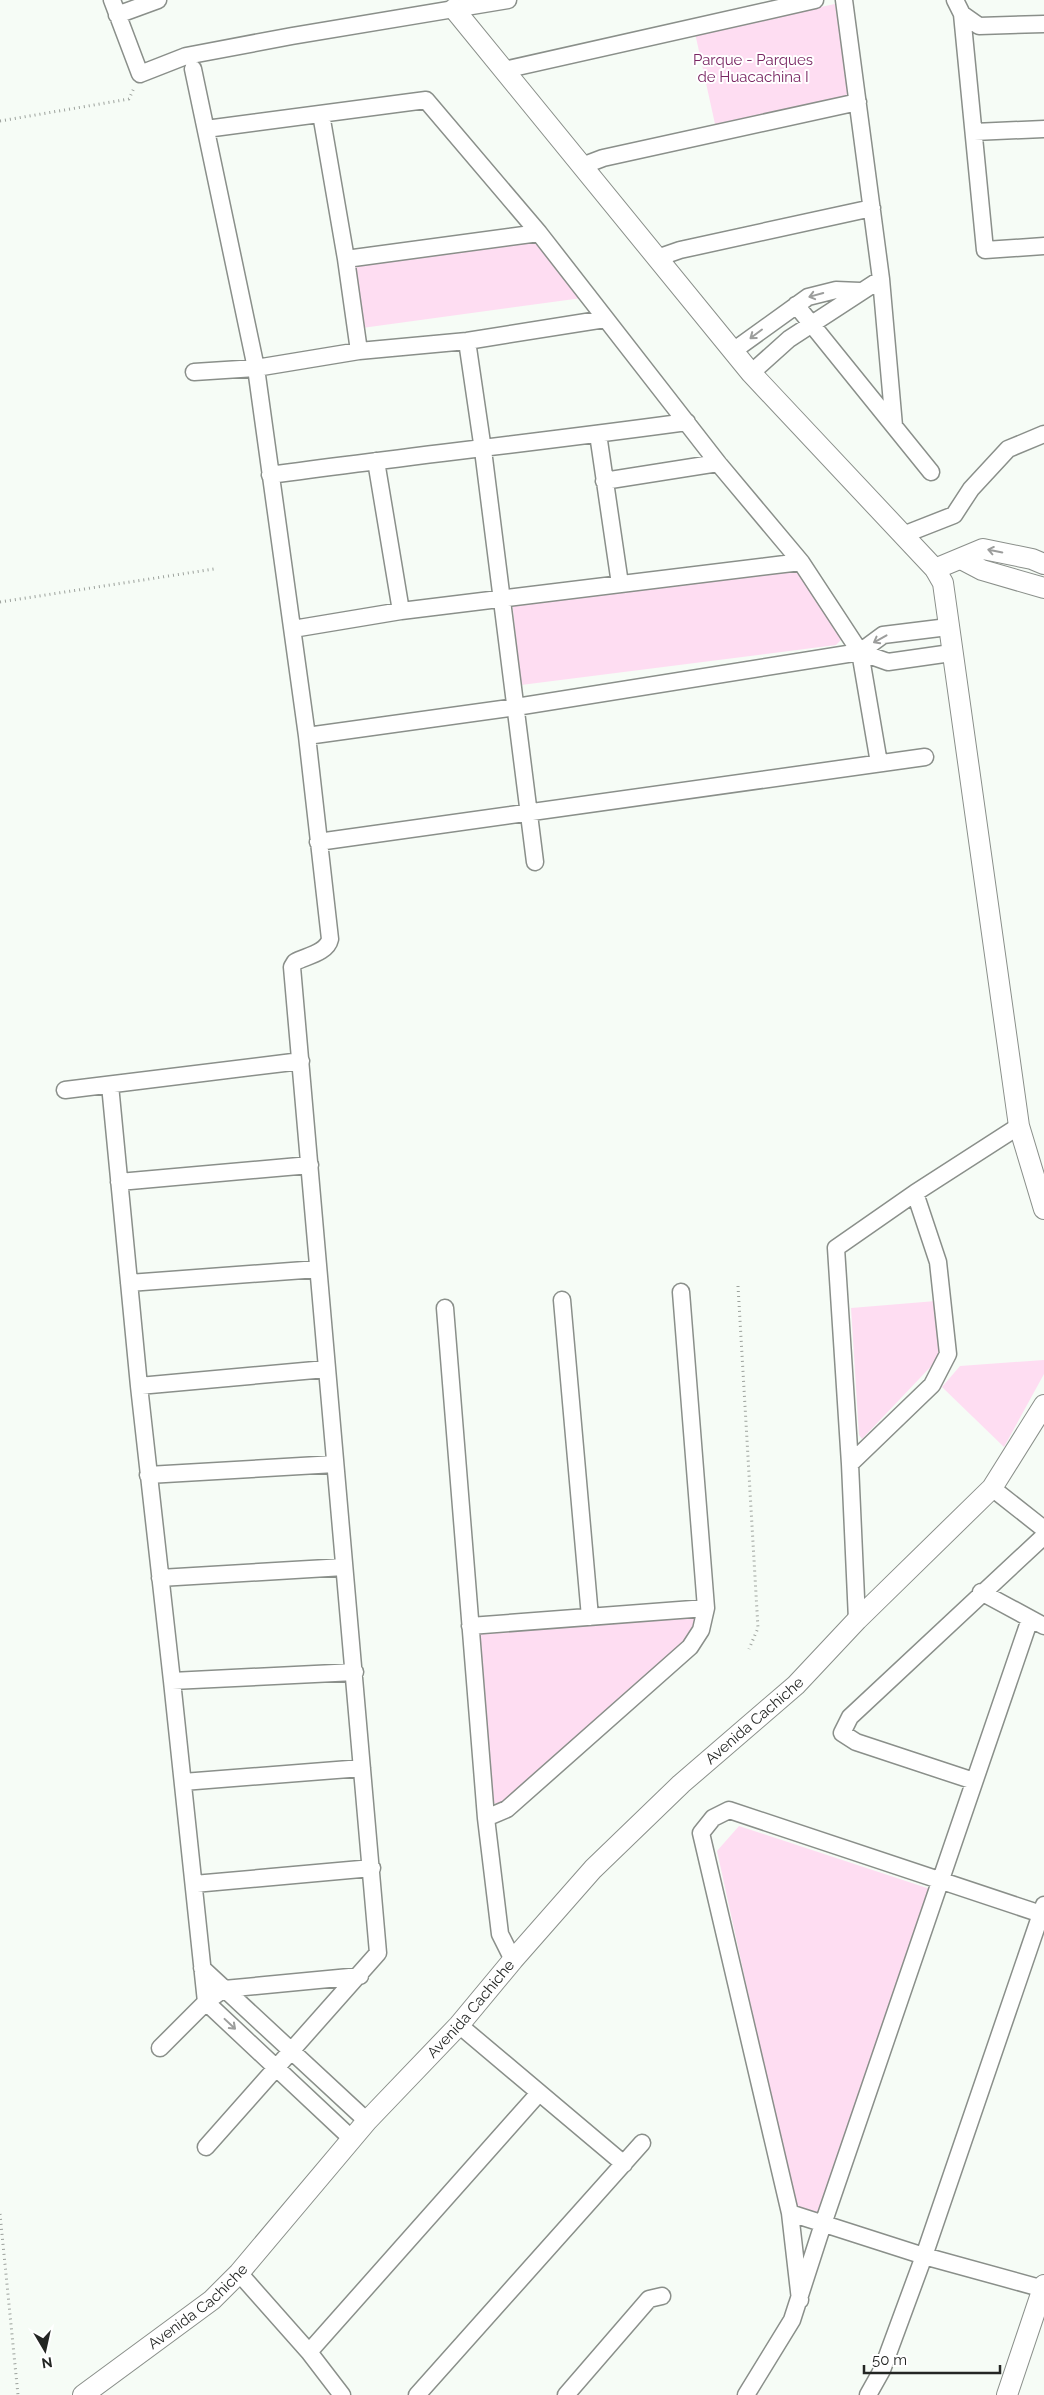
<svg xmlns="http://www.w3.org/2000/svg" width="1044" height="2395" font-family="Raleway,sans-serif">
	<rect width="100%" height="100%" fill="#f6fcf6"/>
	<path fill="#feddf2" d="M835,4L849,95L715,124L695,33Z
		M532,229L582,298L362,328L353,251Z
		M794,557L844,637L836,645L521,685L511,592Z
		M936,1301L939,1358L862,1439L859,1435L851,1308Z
		M1044,1360V1374L1004,1447L942,1387L960,1366Z
		M690,1612L696,1620L684,1642L503,1804L492,1803L478,1633Z
		M739,1826L933,1890L823,2214L795,2207L717,1851Z"/>
	<g fill="none" stroke-linecap="round" stroke-linejoin="round">
		<defs>
			<path id="minor" d="M112,0L140,74L186,56L292,36L508,0
				M955,0L962,14L985,250L1044,246
				M962,14L979,26L1044,24
				M117,15L158,0
				M193,69L256,368L307,736L330,939C327,953 306,956 295,962L292,967L378,1953L206,2147
				M504,70L815,0
				M321,114L346,259L359,351
				M206,129L426,100L539,233L718,463L801,562L860,652L879,763
				M974,132L1044,129
				M582,166L603,158L858,102
				M657,258L680,250L872,208
				M346,259L539,233
				M881,279L894,426
				M796,305L931,472
				M467,341L483,450L535,862
				M733,351L808,297L836,290L860,291
				M194,372L256,368L359,351L467,341L605,319
				M751,373L789,339L881,279L844,0
				M598,434L620,584
				M376,461L401,611
				M270,475C409,456 548,441 687,422
				M604,481L718,463
				M903,535L954,515L971,489L1008,449L1044,434
				M293,629L401,611L801,562
				M860,652L883,635L948,627
				M307,736L516,707L860,652L888,662L951,653
				M318,842L925,757
				M110,1085L139,1386L326,1369
				M65,1090L301,1061
				M119,1182L310,1165
				M129,1283L318,1269
				M562,1300L590,1617
				M445,1308L486,1818L500,1934L513,1960
				M139,1386L172,1681L355,1672
				M850,1464L932,1385L948,1354L938,1262L915,1193
				M148,1475L335,1464
				M992,1488L1044,1529
				M160,1578L344,1567
				M981,1592L1044,1626
				M857,1620L850,1464L836,1248L915,1193L1019,1126
				M470,1626L706,1608
				M172,1681L206,2002L352,2139
				M974,1781L856,1742L842,1733L850,1717L1044,1536
				M183,1782L362,1768
				M486,1818L507,1809L690,1647L701,1630L706,1608L681,1292
				M194,1884L372,1868
				M202,1968L367,2121
				M459,2025L624,2164
				M160,2048L206,2002L224,1989L360,1976
				M790,2213L924,2256L1044,2289
				M239,2273L309,2352L342,2395
				M800,2300L790,2213L701,1833L713,1818L729,1810L1044,1915
				M309,2352L539,2093
				M417,2395L642,2143
				M566,2395L649,2299L662,2296
				M746,2395L792,2320L823,2224L1030,1619
				M868,2395L882,2370L924,2256L1044,1905"/>
			<g id="tertiary">
				<path d="M454,9L751,373L935,569L943,583L1019,1126L1044,1209"/>
				<path d="M961,559L982,570L1044,588"/>
				<path d="M935,569L983,549L1032,559L1044,564"/>
				<path id="s1" d="M83,2395L212,2300L239,2273L367,2121L459,2025L513,1960L593,1869L681,1784L796,1685L857,1620L992,1488L1044,1405"/>
				<path d="M1007,2395L1044,2285"/>
			</g>
		</defs>
		<use href="#minor" stroke="#8a8f8a" stroke-width="19"/>
		<use href="#tertiary" stroke="#8a8f8a" stroke-width="22"/>
		<path stroke="#9ca19c" stroke-width="3" stroke-dasharray="1 4" stroke-linecap="butt" d="M0,121L129,99L134,88
			M0,602L214,569
			M738,1286L758,1628L749,1649
			M0,2214L18,2395"/>
		<use href="#minor" stroke="#fff" stroke-width="16"/>
		<use href="#tertiary" stroke="#fff" stroke-width="20"/>
	</g>
	<defs><path id="oneway-shaft" d="M-6 0H5M1.5-3L5.5 0L1.5 3" fill="none" stroke-width="1.6" stroke-linecap="round" stroke-linejoin="round" transform="scale(1.25)"/></defs>
	<g stroke="#9c9d9c">
		<use href="#oneway-shaft" transform="translate(816 295) rotate(165)"/>
		<use href="#oneway-shaft" transform="translate(756 334) rotate(143)"/>
		<use href="#oneway-shaft" transform="translate(995 551) rotate(-169)"/>
		<use href="#oneway-shaft" transform="translate(880 639) rotate(151)"/>
		<use href="#oneway-shaft" transform="translate(230 2024) rotate(43)"/>
	</g>
	<g text-anchor="middle" dominant-baseline="central" stroke-width="4" stroke-linejoin="round" paint-order="stroke">
		<g font-size="15" fill="#792663" stroke="#fff">
			<text x="753" y="60">Parque - Parques<tspan x="753" dy="17">de Huacachina I</tspan></text>
		</g>
		<g font-size="15" fill="#242624" stroke="#fff">
			<text stroke="none"><textPath href="#s1" startOffset="955">Avenida Cachiche</textPath></text>
			<text stroke="none"><textPath href="#s1" startOffset="550">Avenida Cachiche</textPath></text>
			<text stroke="none"><textPath href="#s1" startOffset="145">Avenida Cachiche</textPath></text>
		</g>
	</g>
	<g transform="translate(45 2350) rotate(171)" stroke="#ffffff" stroke-width="4" paint-order="stroke">
	<path d="M0-4L9 19L0 12L-9 19Z" fill="#242624"/>
	<text y="-8" font-size="14" font-weight="bold" text-anchor="middle" fill="#242624">N</text>
	</g>
	<path d="M864 2365v8h136v-8" fill="none" stroke="#242624" stroke-width="2.5"/>
	<text x="872" y="2365" font-size="15" fill="#242624" stroke="#ffffff" stroke-width="4" paint-order="stroke">50 m</text>
</svg>
